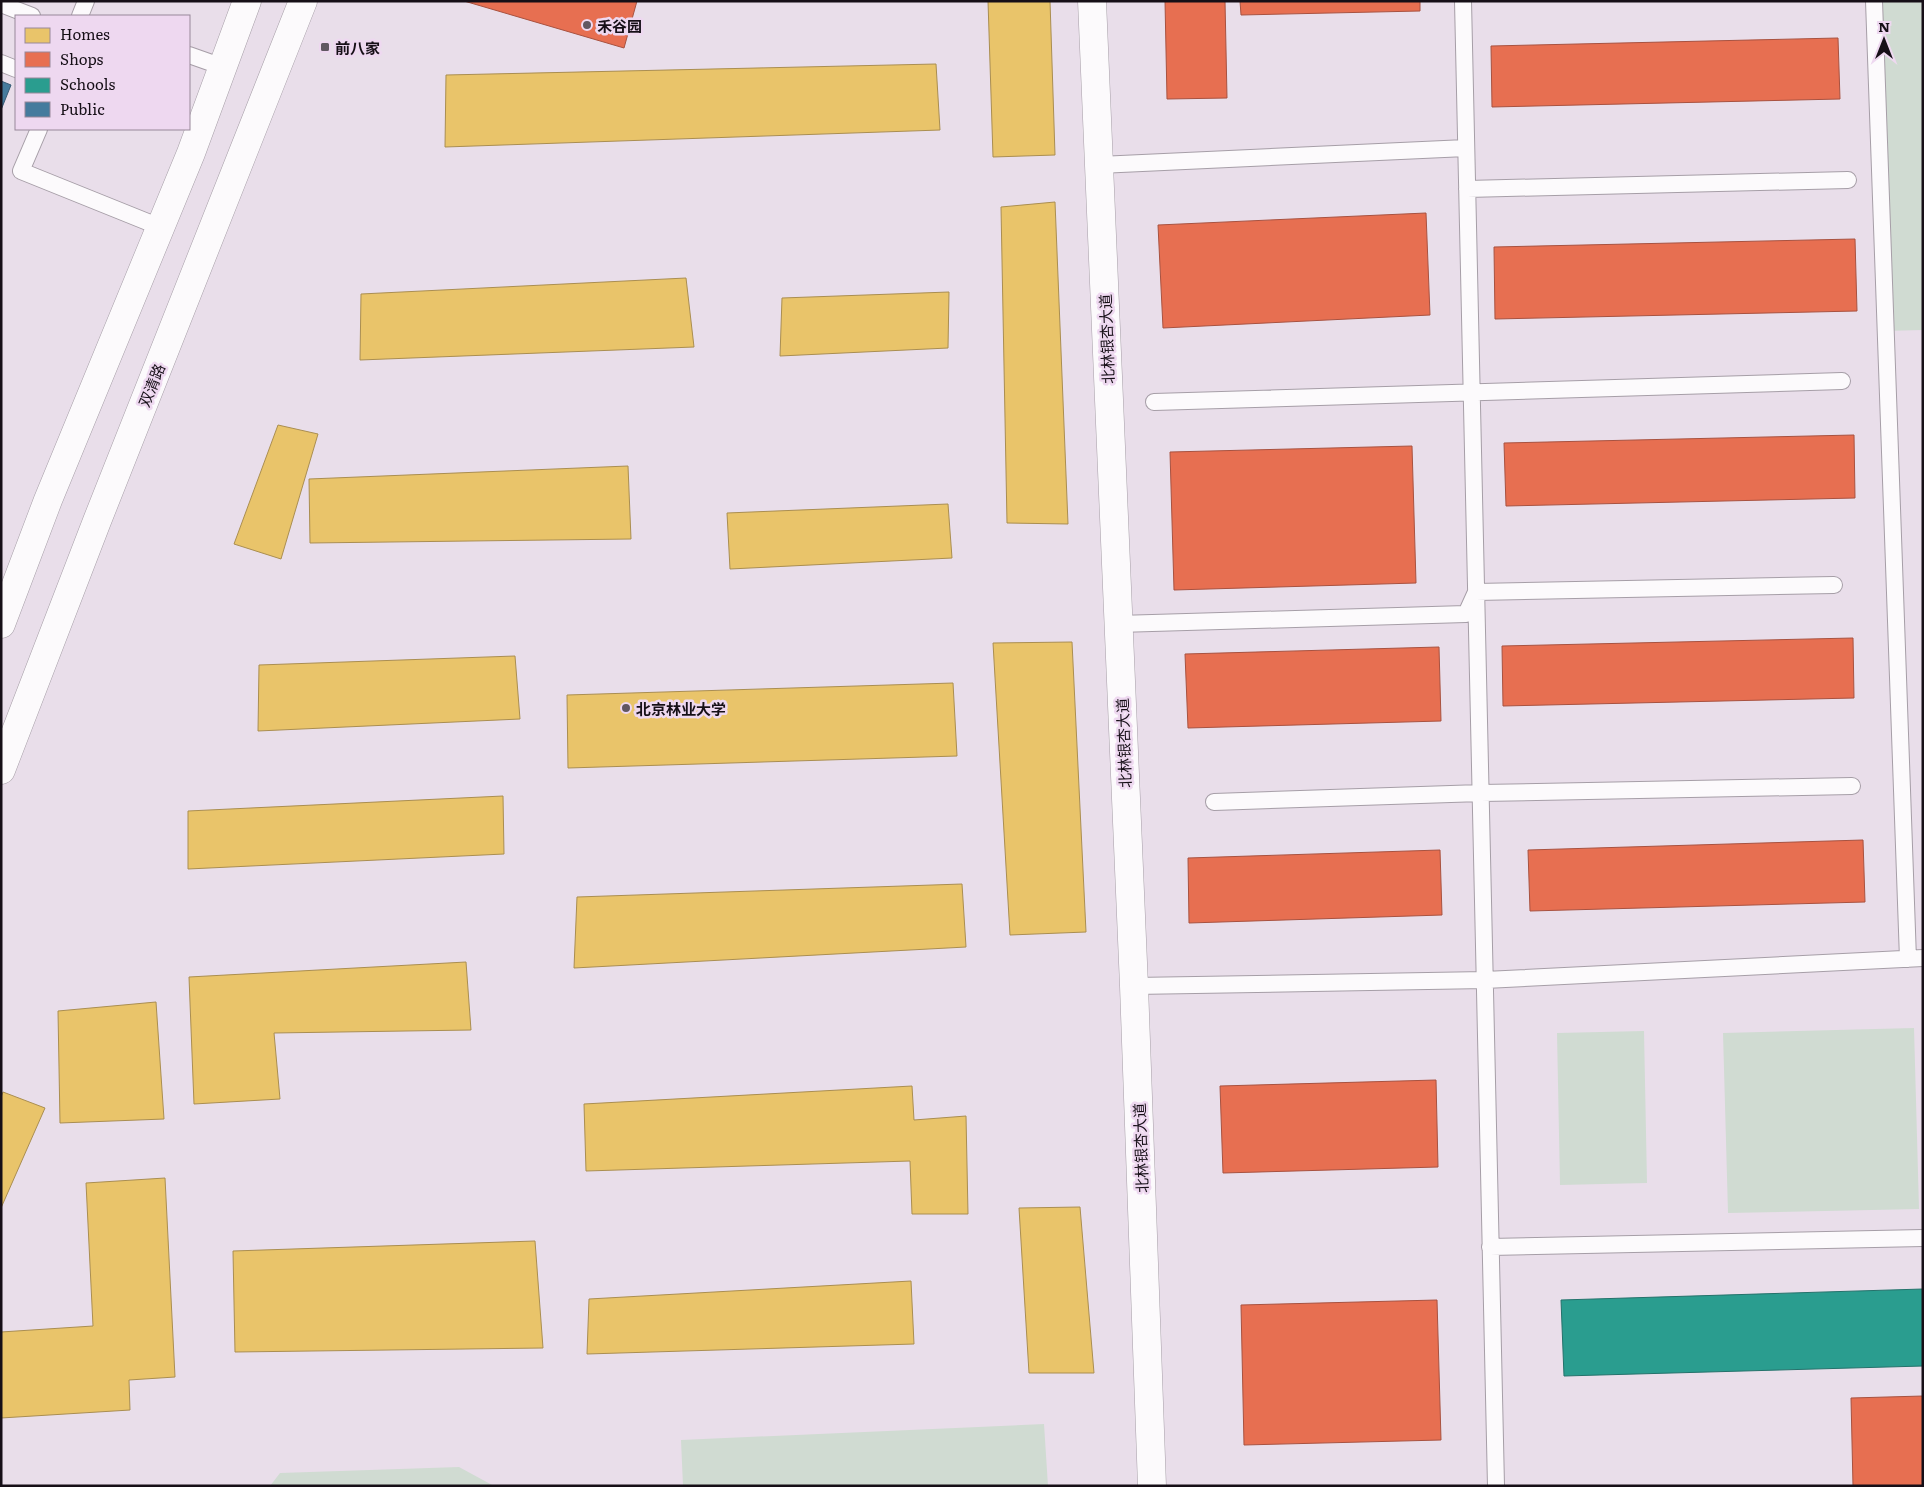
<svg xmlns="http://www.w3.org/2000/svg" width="1924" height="1487" font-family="Literata,'Noto Sans SC',serif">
	<rect width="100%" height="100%" fill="#e9deea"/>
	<path fill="#d0dbd2" d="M1876,1H1923V330L1883,331Z
		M1914,1028L1919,1209L1728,1213L1723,1033Z
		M1644,1031L1647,1183L1560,1185L1557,1033Z
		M1044,1424L1048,1486H683L681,1440Z
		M459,1467L494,1486H270L280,1473Z"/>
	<path fill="#e9c46a" stroke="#aa8e51" d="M988,1H1050L1055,155L993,157Z
		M936,64L940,130L445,147L446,75Z
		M1055,202L1068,524L1007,523L1001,207Z
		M686,278L694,347L360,360L361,294Z
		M949,292L948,348L780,356L782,298Z
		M278,425L318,434L281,559L234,544Z
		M628,466L631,539L310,543L309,479Z
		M948,504L952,558L730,569L727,513Z
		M1072,642L1086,932L1010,935L993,643Z
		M515,656L520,719L258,731L259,665Z
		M953,683L957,756L568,768L567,695Z
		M503,796L504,854L188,869V811Z
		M962,884L966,947L574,968L577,897Z
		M466,962L471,1030L274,1033L280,1099L194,1104L189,977Z
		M156,1002L164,1119L60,1123L58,1011Z
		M912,1086L914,1120L966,1116L968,1214H912L910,1161L586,1171L584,1104Z
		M3,1092L45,1108L1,1208V1097Z
		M165,1178L175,1377L129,1380L130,1410L1,1418V1332L93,1326L86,1183Z
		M1080,1207L1094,1373H1029L1019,1208Z
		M535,1241L543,1348L235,1352L233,1251Z
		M911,1281L914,1344L587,1354L589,1299Z"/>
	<path fill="#e76f51" stroke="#a85240" d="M464,1H637L624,48Z
		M1165,1H1225L1227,98L1167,99Z
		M1240,1H1420V11L1241,15Z
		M1838,38L1840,99L1492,107L1491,46Z
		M1426,213L1430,315L1163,328L1158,225Z
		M1855,239L1857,311L1495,319L1494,247Z
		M1854,435L1855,498L1506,506L1504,443Z
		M1412,446L1416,583L1174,590L1170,452Z
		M1853,638L1854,698L1503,706L1502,646Z
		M1439,647L1441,721L1188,728L1185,654Z
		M1863,840L1865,902L1530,911L1528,850Z
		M1440,850L1442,915L1189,923L1188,858Z
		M1436,1080L1438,1167L1223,1173L1220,1086Z
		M1437,1300L1441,1440L1244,1445L1241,1305Z
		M1923,1396V1486H1853L1851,1398Z"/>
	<path fill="#2a9d8f" stroke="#24726b" d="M1923,1289V1366L1564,1376L1561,1300Z"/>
	<path fill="#457b9d" stroke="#375b75" d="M1,81L11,85L1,110Z"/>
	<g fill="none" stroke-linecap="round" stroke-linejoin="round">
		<defs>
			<path id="lane" d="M1463,1L1496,1486
				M1874,1L1908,959
				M1,4L32,16
				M80,16L86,1
				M189,55L223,67
				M1,63L16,69
				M39,129L21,171L160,227
				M1099,165L1466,148
				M1467,189L1848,180
				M1154,402L1842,381
				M1118,624L1466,614L1476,592L1834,585
				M1214,802L1481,793L1852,786
				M1134,986L1485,980L1923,958
				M1490,1247L1923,1238"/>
			<path id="street" d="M1092,1L1134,986L1152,1486"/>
			<path id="secondary" d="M1,624L48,500L191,153L247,1
				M1,770L97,521L303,1"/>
		</defs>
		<use href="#lane" stroke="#a69ea7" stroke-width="18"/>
		<use href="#street" stroke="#a69ea7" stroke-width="29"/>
		<use href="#secondary" stroke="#a69ea7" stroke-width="29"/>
		<use href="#lane" stroke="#fcfafc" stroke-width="16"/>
		<use href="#street" stroke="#fcfafc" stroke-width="28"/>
		<use href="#secondary" stroke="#fcfafc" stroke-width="28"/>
	</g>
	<g fill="#605761" stroke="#eed8f0" stroke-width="2">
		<circle cx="587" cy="25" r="5"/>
		<rect x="320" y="42" width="10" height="10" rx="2.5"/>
		<circle cx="626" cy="708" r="5"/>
	</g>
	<g text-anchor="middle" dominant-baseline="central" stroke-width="5" stroke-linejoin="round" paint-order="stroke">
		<g font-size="15" font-weight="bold" fill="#160f17" stroke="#eed8f0" text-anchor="start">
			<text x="597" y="25">禾谷园</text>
			<text x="335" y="47">前八家</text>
			<text x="636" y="708">北京林业大学</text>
		</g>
		<g font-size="15" fill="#160f17" stroke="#eed8f0">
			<text transform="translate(1106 339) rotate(-92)">北林银杏大道</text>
			<text transform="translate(151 385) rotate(-68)">双清路</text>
			<text transform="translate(1123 743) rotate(-92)">北林银杏大道</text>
			<text transform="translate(1140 1148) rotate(-92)">北林银杏大道</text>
		</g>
	</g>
	<rect width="1924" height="1487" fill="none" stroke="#160f17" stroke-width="5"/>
	<rect x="15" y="15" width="175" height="115" fill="#eed8f0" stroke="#988899"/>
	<rect x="25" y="28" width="25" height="15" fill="#e9c46a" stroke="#988899"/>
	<text x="60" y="40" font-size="15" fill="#160f17">Homes</text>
	<rect x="25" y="52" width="25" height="15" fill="#e76f51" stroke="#988899"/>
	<text x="60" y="65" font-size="15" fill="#160f17">Shops</text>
	<rect x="25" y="78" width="25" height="15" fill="#2a9d8f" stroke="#988899"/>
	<text x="60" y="90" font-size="15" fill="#160f17">Schools</text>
	<rect x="25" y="102" width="25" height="15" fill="#457b9d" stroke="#988899"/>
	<text x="60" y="115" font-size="15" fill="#160f17">Public</text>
	<g transform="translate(1884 40)" stroke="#eed8f0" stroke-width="4" paint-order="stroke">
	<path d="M0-4L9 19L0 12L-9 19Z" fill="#160f17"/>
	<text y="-8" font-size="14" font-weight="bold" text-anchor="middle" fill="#160f17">N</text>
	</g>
</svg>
